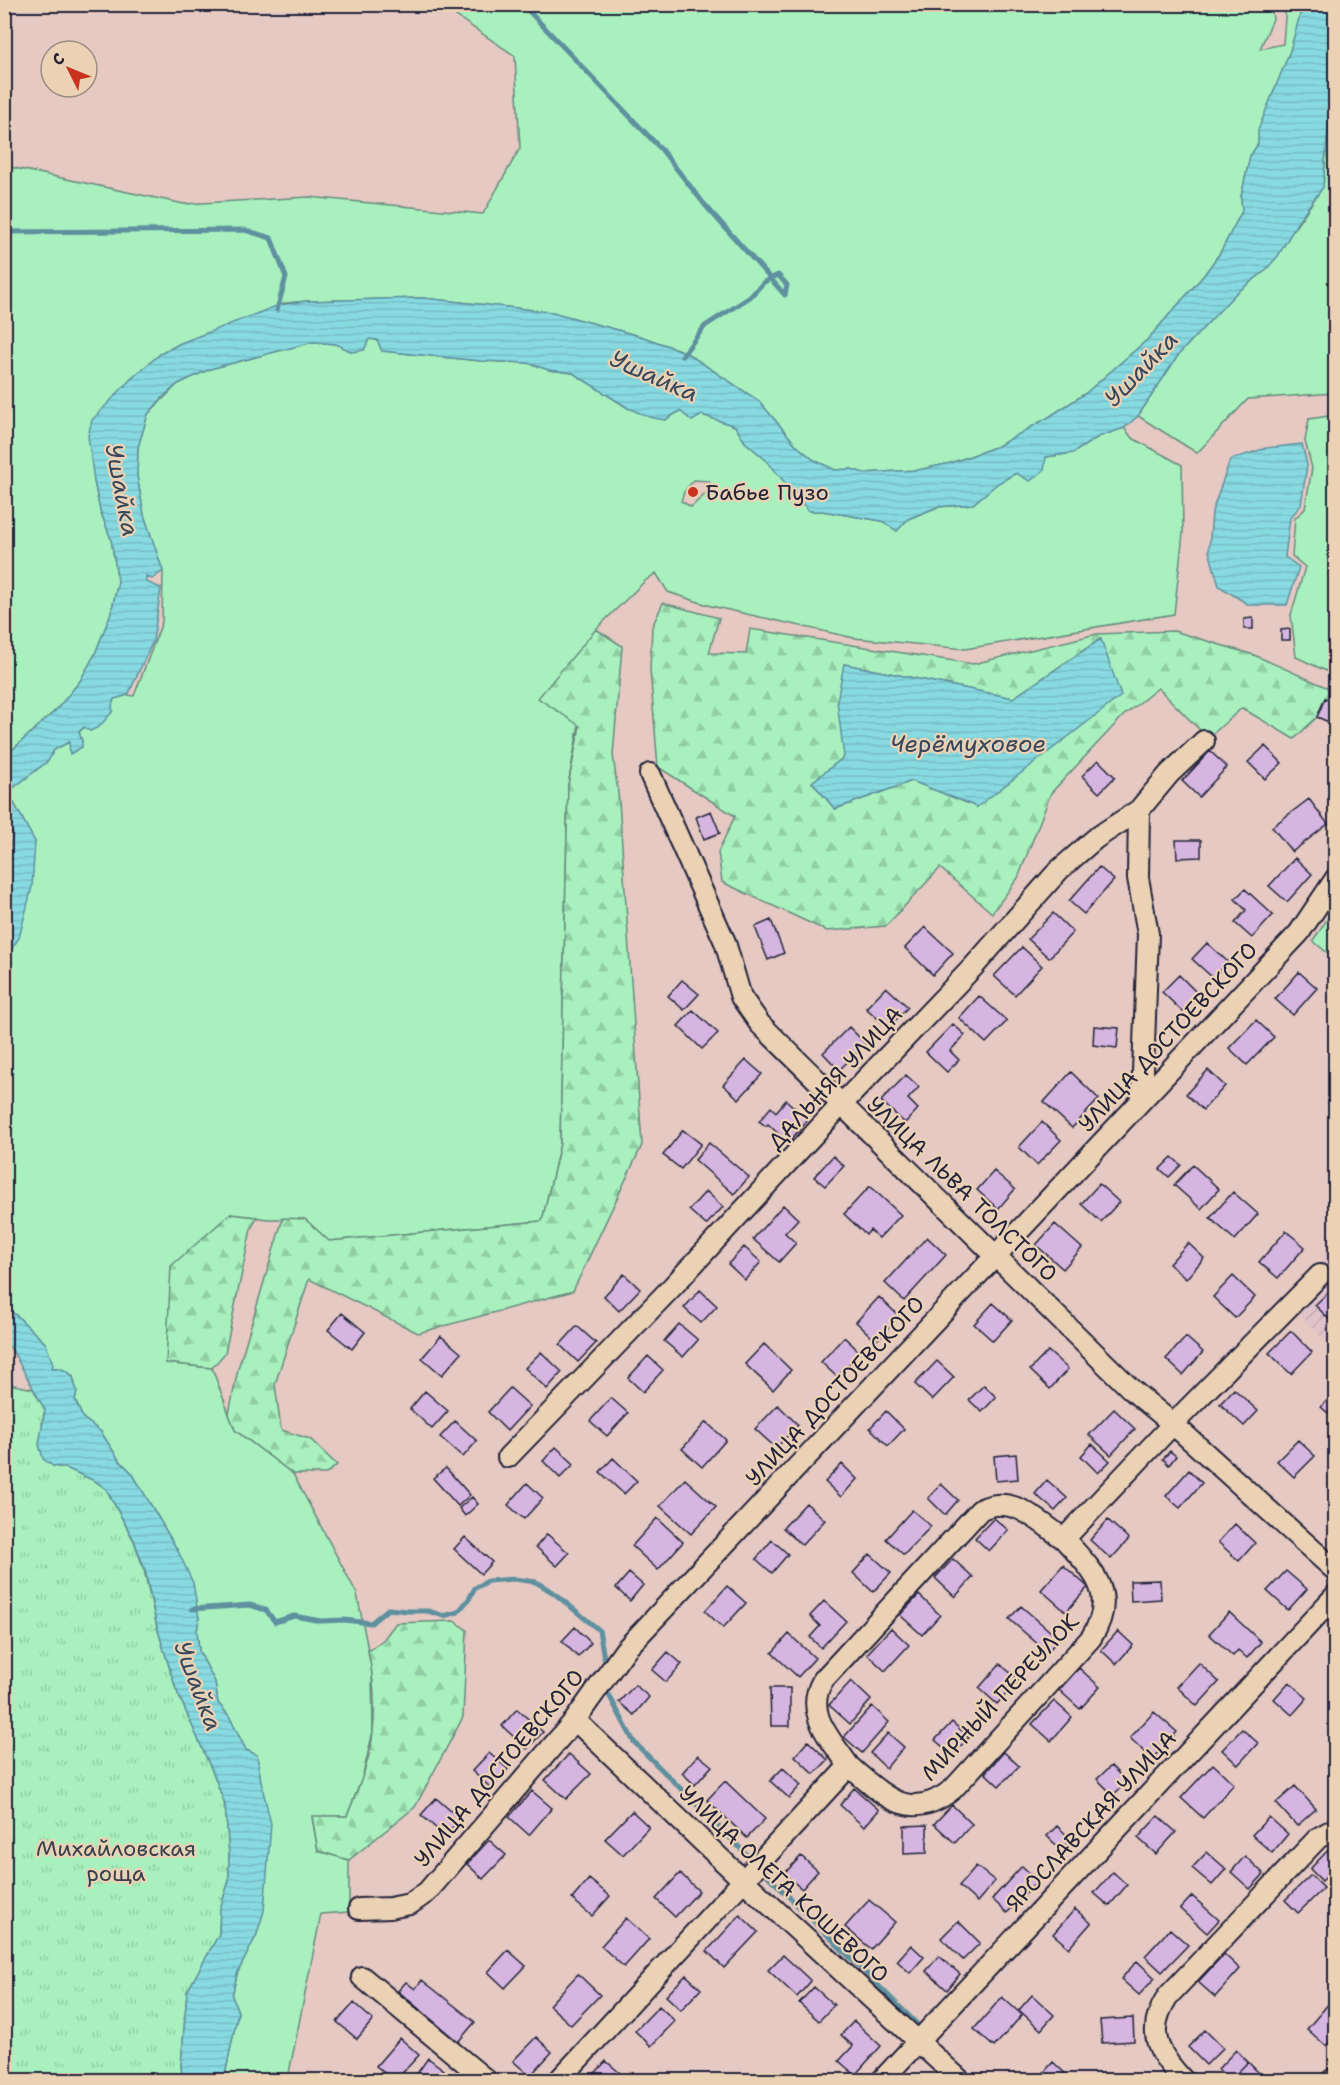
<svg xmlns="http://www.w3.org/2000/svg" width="1340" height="2085" font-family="'Shantell Sans',sans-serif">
	<defs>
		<pattern id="industrial-furrows" width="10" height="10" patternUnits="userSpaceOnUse" patternTransform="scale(1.5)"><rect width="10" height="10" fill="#e0c3cb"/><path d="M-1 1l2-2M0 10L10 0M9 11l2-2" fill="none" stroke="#c0a7af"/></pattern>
		<pattern id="forest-firs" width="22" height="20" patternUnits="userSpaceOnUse" patternTransform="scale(1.5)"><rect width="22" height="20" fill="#a8f1be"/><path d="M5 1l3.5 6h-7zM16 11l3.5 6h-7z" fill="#90cea4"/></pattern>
		<pattern id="park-tufts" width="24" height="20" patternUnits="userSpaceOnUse" patternTransform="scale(1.5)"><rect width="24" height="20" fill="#a8f1be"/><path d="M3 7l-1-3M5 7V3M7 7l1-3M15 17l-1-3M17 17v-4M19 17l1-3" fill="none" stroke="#90cea4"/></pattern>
		<pattern id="water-rules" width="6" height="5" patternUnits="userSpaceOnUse" patternTransform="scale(1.5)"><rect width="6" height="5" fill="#88dae1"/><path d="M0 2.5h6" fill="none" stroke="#75bbc2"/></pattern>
	</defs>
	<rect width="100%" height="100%" fill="#e5c9c2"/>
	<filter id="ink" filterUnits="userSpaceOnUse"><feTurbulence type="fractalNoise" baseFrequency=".0167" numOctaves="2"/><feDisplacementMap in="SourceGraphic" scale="12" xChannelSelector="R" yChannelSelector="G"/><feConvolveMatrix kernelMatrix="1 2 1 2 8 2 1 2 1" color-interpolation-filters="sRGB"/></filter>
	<g filter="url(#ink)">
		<path fill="url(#industrial-furrows)" d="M1335,1234V1350L1295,1309L1319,1269Z"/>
		<path fill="#a8f1be" stroke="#658a7c" stroke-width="1.5" fill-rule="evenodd" d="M440,5H1271L1273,19L1260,49L1283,44L1286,5H1303L1290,51L1259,130L1258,144L1250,156L1241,197L1242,211L1220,253L1204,275L1148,339L1086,393L1049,417L998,446L951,463L918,470L864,473L851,469L835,470L814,460L797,446L759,401L685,352L643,337L552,312L423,298L307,301L286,303L181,343L160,354L131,379L113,399L94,481L100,510L111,539L118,582L111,613L95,654L80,681L57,709L23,740L8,754H5V166L184,204L309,197L483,214L520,148L515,56Z
			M1335,77V393L1248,399L1197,453L1138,416L1179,354L1235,294L1265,271L1323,187L1327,140Z
			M369,339L377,340L382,351L481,361L528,363L549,370L573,373L628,408L665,420L680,411L702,415L735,426L745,442L766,460L809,511H822L882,521L897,531L908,519L938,507L973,504L998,483L1046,457L1073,453L1098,437L1124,428L1132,438L1182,465L1183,533L1174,614L965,649L854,638L711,606L668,592L656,573L645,581L596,629L568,785L560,1144L542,1221L329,1241L304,1219H268L230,1214L166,1363L212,1368L235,1430L293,1474L357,1594L372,1670L373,1731L362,1779L347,1816L312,1817L318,1851L349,1860V1912L321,1914L289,2073L294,2080H224L238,2012L232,1996L237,1974L257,1934L261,1782L257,1755L246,1750L229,1716L218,1703L215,1682L199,1651L197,1631L199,1618L178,1551L132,1473L119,1460L101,1432L83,1418L75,1400L77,1392L73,1377L68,1372L59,1368H52L46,1344L15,1314L5,1309L4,958L7,955L35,842L8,792L48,761L54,750L69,742L82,741L79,732L85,727L90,731C106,724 108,714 114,699L128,695L134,696L162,622L163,571L144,515L137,476L138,447L148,414L178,384L210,369L313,342L336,344L352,351L364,350ZM694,480L709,481L712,488L691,507L681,501L684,492Z
			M1335,415H1336L1335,675L1296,657L1291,615L1305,567L1292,556L1295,518L1305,509L1312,468L1305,441L1309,419Z
			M1335,907V959L1313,941Z"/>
		<path fill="url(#forest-firs)" stroke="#658a7c" stroke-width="1.5" fill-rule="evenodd" d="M663,603L719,618L709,653L746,654L750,629L973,664L1097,634L1174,631L1254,655L1335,691V703L1325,699L1317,717L1294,739L1242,708L1208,738L1158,688L1123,716L1051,793L1018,878L992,913L940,868L886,926L827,931L722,882L718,852L735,816L658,767L650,669L652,627ZM1100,639L977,807L912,781L835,809L812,782L844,757V664L1013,698Z
			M596,629L622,646L613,755L619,801L642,1145L573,1291L418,1333L309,1279L275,1384L281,1430L310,1439L337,1465L326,1474H293L235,1430L229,1414L238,1369L283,1218L305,1219L329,1241L542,1221L560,1144L568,785L580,726L538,698Z
			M230,1214L257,1217L251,1229L225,1353L212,1368L166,1363L171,1266Z
			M454,1621L467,1630L463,1717L415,1807L349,1860L318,1851L312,1816H347C358,1789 371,1759 373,1731C376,1706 373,1675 368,1651L383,1640L396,1623Z"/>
		<path fill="url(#park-tufts)" stroke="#658a7c" stroke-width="1.5" d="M5,1383L33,1389L45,1410L42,1423L53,1466L66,1468L95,1481L106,1489L134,1541L144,1570L157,1627L176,1689L214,1775L225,1805L229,1854V1881L220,1909L219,1934L187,1992L181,2066L183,2080H5Z"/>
		<path fill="url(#water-rules)" stroke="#5f909f" stroke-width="1.5" d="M1303,4L1335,5V77L1327,140L1323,187L1300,218L1278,256L1265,271L1235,294L1179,354L1138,416L1124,428L1098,437L1073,453L1046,457L1044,470L1030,481L1016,473L998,483L973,504L937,507L908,519L897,531L882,521L822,511H809L766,460L745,442L735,426L702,415L692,421L680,411L665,420L649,417L628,408L573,373L549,370L528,363L481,361L382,351L377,340L369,339L364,350L352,352L336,344L313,342L210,369L178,384L163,397L148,414L138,447L137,476L144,515L163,571L152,579L146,576V582L161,588L153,641L128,695L114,699L112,706L113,711L99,727L90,731L84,727L79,732L82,741V747L70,754L69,742L54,750L48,761L8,792L35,842L32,887L19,938L5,958V870L13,833L5,830V754H8L23,740L57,709L80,681L95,654L111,613L118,582L111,539L100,510L94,481L88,436L92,420L131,379L160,354L181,343L279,305L307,301L423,298L552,312L643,337L685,352L759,401L797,446L814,460L835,470L851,469L864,473L918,470L951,463L998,446L1049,417L1086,393L1148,339L1204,275L1220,253L1242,211L1241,197L1250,156L1258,144V130L1290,51Z
			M1302,444L1307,465L1301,505L1290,518L1285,557L1299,567L1287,605H1249L1219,586L1209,551L1212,512L1230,460L1266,448Z
			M1101,639L1121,696L977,807L912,781L835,809L812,782L844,757L837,701L844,664L1013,698Z
			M5,1309L15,1314L46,1344L53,1364L52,1368H59L68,1372L73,1377L77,1392L75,1400L83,1418L101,1432L119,1460L132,1473L178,1551L193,1583L199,1618L197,1631L199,1651L215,1682L218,1703L229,1716L246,1750L257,1755L261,1782L271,1824L264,1911L257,1934L237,1974L232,1996L238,2012L224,2080H183L181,2066L187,1992L219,1934L220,1909L229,1881V1854L225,1805L214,1775L176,1689L157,1627L145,1570L134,1540L106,1489L95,1481L66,1468L53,1466L43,1459L39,1444L45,1410L12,1350L5,1343Z"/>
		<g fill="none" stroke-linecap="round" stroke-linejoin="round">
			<path stroke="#5f909f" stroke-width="5" d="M522,4L661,149L705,205L785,295
				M4,232L245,230L271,238L286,277L277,310
				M682,356L705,326L750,297L764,282L778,275L787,285L785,295
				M192,1609L250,1605L266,1610L275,1622L294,1616L321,1621L344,1620L371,1623L388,1609L408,1611H428L444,1616L458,1612L469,1599L475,1588L488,1581L514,1579L536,1582L554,1593L599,1630L604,1658
				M609,1695L634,1742L748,1856
				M768,1876L918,2025"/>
		</g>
		<path fill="#d6b5e1" stroke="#22223b" stroke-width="1.5" d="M1253,618V629H1244V619Z
			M1290,629V640H1281V630Z
			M1325,698L1336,703V725L1317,717Z
			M1265,746L1282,763L1265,779L1248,762Z
			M1210,751L1227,767L1199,797L1182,781Z
			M1098,760L1115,777L1099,793L1082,776Z
			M1309,799L1328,824L1292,852L1272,827Z
			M711,811L720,833L704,839L696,817Z
			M1176,840H1201V857L1177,858Z
			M1295,858L1312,874L1287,902L1269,886Z
			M1099,867L1114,880L1084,914L1069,901Z
			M1245,889L1273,915L1252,938L1235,923L1246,910L1235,899Z
			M1053,913L1073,932L1049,958L1028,939Z
			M771,920L784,953L768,960L755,927Z
			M925,927L953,953L933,975L905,948Z
			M1207,943L1228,962L1213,978L1192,959Z
			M1022,947L1042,966L1015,995L994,976Z
			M1299,972L1317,988L1293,1015L1275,999Z
			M1179,975L1199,995L1183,1012L1162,992Z
			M682,980L699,994L684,1010L668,996Z
			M886,987L908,1007L888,1028L866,1008Z
			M979,996L1007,1021L986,1043L959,1018Z
			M693,1010L718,1033L702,1049L678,1026Z
			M1256,1020L1274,1037L1247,1065L1229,1048Z
			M953,1024L965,1035L950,1051L959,1060L947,1072L926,1052Z
			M1094,1026L1119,1028L1117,1048L1093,1045Z
			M849,1027L866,1044L839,1070L823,1053Z
			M746,1060L762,1074L739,1099L723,1085Z
			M1208,1070L1225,1086L1203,1110L1186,1094Z
			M1071,1072L1099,1099L1072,1128L1044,1102Z
			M906,1075L919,1087L908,1099L918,1109L905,1123L881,1101Z
			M786,1100L808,1120L788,1143L768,1124L766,1126L759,1121L771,1107L776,1112Z
			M1042,1122L1061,1140L1037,1165L1019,1147Z
			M683,1130L701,1144L681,1169L663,1155Z
			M709,1143L749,1177L734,1194L695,1160Z
			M833,1156L844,1166L825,1186L814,1177Z
			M1172,1157L1181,1165L1169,1177L1160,1169Z
			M1193,1165L1219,1189L1201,1209L1174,1185Z
			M994,1171L1015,1189L998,1209L977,1190Z
			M1099,1184L1119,1202L1101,1222L1081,1204Z
			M870,1186L901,1215L879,1238L870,1230L866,1235L844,1214Z
			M706,1191L723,1207L706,1225L689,1210Z
			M1233,1192L1258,1214L1235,1240L1210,1218Z
			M783,1205L798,1219L785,1233L796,1243L779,1262L753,1239Z
			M1055,1224L1082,1248L1063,1269L1036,1245Z
			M1286,1231L1305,1247L1278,1278L1259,1262Z
			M927,1237L946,1255L904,1301L885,1283Z
			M1188,1243L1204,1258L1186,1279L1169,1264Z
			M744,1247L761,1262L745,1280L728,1264Z
			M624,1274L640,1289L619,1311L604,1296Z
			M1233,1276L1255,1297L1235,1318L1213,1297Z
			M1336,1285V1326L1315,1305Z
			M700,1290L717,1306L701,1323L684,1308Z
			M879,1297L899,1316L876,1341L856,1322Z
			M993,1303L1012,1320L993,1341L974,1324Z
			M342,1313L365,1332L352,1349L328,1330Z
			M679,1324L698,1340L683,1357L664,1341Z
			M577,1326L596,1343L578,1362L560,1345Z
			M1291,1331L1312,1352L1291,1374L1269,1353Z
			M441,1336L461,1353L442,1375L422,1358Z
			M844,1337L860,1352L837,1377L821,1362Z
			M1186,1337L1203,1352L1183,1375L1166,1359Z
			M764,1344L791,1370L773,1390L745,1364Z
			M1048,1351L1068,1369L1050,1389L1030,1370Z
			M541,1352L562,1372L547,1389L525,1368Z
			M648,1356L663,1370L643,1392L628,1378Z
			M937,1361L954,1377L932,1400L915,1384Z
			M984,1385L996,1397L982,1412L969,1400Z
			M510,1388L530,1406L507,1431L488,1412Z
			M1234,1389L1258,1411L1244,1426L1220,1404Z
			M425,1391L448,1411L432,1429L410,1409Z
			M1336,1391V1420L1321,1407Z
			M611,1398L628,1413L607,1436L590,1421Z
			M778,1405L798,1425L776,1448L755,1429Z
			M1114,1409L1135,1429L1111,1455L1089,1435Z
			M886,1411L904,1429L888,1446L870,1428Z
			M455,1421L477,1441L463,1457L440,1437Z
			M706,1422L726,1440L702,1467L682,1449Z
			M1298,1440L1315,1456L1294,1477L1277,1461Z
			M1092,1444L1110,1461L1098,1473L1081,1456Z
			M556,1447L574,1464L560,1478L543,1461Z
			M1170,1451L1176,1456L1169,1465L1163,1459Z
			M1016,1454L1018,1479L996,1481L994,1456Z
			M613,1458L637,1481L624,1494L600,1472Z
			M842,1464L857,1479L841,1497L825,1482Z
			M446,1468L470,1495L458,1506L433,1478Z
			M1189,1470L1202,1483L1180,1508L1166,1496Z
			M685,1479L716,1507L691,1534L660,1506Z
			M1047,1480L1067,1498L1055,1511L1035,1494Z
			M527,1483L543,1498L524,1519L508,1505Z
			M941,1484L958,1500L945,1515L928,1498Z
			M472,1497L478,1504L465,1516L459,1508Z
			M806,1503L825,1520L802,1545L783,1528Z
			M912,1510L931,1526L904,1555L886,1539Z
			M657,1518L683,1542L658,1570L632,1546Z
			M994,1518L1008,1530L989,1551L975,1538Z
			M1108,1520L1129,1539L1111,1559L1090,1540Z
			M1235,1524L1255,1543L1239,1561L1218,1542Z
			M547,1534L569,1553L557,1566L536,1547Z
			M465,1537L492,1562L481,1574L454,1549Z
			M772,1540L788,1554L772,1573L756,1559Z
			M870,1554L891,1573L873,1592L853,1573Z
			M953,1559L973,1577L955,1597L935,1578Z
			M1063,1565L1088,1587L1066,1612L1041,1590Z
			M1286,1571L1307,1589L1288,1610L1267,1591Z
			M629,1573L643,1585L630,1601L616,1588Z
			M1160,1580L1161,1599L1131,1601L1130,1581Z
			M727,1586L746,1603L723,1628L705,1611Z
			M919,1595L940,1615L922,1635L900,1615Z
			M824,1601L846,1621L821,1648L810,1637L820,1626L810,1616Z
			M1021,1606L1059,1639L1047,1652L1009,1619Z
			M1229,1612L1261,1642L1247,1658L1238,1650L1233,1656L1209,1634Z
			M575,1627L591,1643L578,1657L562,1641Z
			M891,1628L909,1645L885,1671L867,1654Z
			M1118,1631L1133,1645L1116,1664L1101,1650Z
			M789,1634L815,1658L798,1677L772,1653Z
			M668,1652L682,1664L666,1682L652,1670Z
			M1199,1663L1219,1682L1197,1706L1177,1687Z
			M1000,1664L1019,1680L997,1704L979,1688Z
			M1079,1668L1100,1687L1080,1709L1059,1690Z
			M851,1681L871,1700L850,1724L829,1705Z
			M1289,1682L1307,1698L1292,1715L1274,1699Z
			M635,1685L649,1697L634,1715L619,1702Z
			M770,1688H790V1726H771Z
			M1054,1701L1072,1717L1051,1741L1032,1724Z
			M872,1706L889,1722L862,1753L844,1737Z
			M517,1709L543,1732L527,1749L502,1726Z
			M1154,1712L1177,1732L1152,1759L1130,1738Z
			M952,1722L969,1737L952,1755L935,1740Z
			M1242,1729L1258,1743L1238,1765L1222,1750Z
			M888,1733L904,1747L886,1768L870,1753Z
			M808,1741L828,1760L814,1774L795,1756Z
			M1004,1752L1019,1766L999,1786L985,1773Z
			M489,1753L508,1769L491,1788L472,1771Z
			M569,1754L591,1774L566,1799L545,1780Z
			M698,1755L712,1766L695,1785L682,1773Z
			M1213,1764L1234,1784L1203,1818L1181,1798Z
			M1111,1766L1127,1782L1113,1795L1097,1779Z
			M783,1768L801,1785L789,1798L770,1781Z
			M725,1781L765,1819L747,1838L707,1800Z
			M1295,1786L1316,1809L1297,1826L1276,1803Z
			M854,1788L879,1810L864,1827L840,1805Z
			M532,1791L552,1808L529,1835L509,1817Z
			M436,1798L460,1819L445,1836L421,1815Z
			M952,1805L972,1824L955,1843L934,1824Z
			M632,1811L649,1827L623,1855L605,1839Z
			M1158,1816L1176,1832L1156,1854L1138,1838Z
			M1269,1817L1288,1834L1272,1853L1252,1835Z
			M927,1825V1853L904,1854V1826Z
			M1057,1826L1071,1839L1061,1850L1047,1836Z
			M489,1840L506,1855L483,1879L467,1864Z
			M1333,1845L1336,1848V1867L1322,1881L1310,1869Z
			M1207,1852L1226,1869L1212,1885L1192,1868Z
			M801,1856L818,1871L802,1889L784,1874Z
			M1245,1856L1264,1874L1250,1889L1231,1872Z
			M976,1866L995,1881L977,1902L959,1886Z
			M1022,1866L1038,1881L1007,1913L992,1899Z
			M1113,1872L1127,1885L1109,1906L1094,1893Z
			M680,1873L699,1891L675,1917L656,1899Z
			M1311,1875L1324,1888L1298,1913L1285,1900Z
			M589,1879L610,1896L592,1916L572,1899Z
			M1192,1896L1219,1920L1207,1933L1180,1909Z
			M869,1900L895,1922L871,1949L845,1927Z
			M1075,1909L1091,1923L1069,1948L1053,1934Z
			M740,1915L758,1932L724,1968L707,1951Z
			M626,1918L649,1939L624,1967L601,1946Z
			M958,1921L980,1943L963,1960L941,1938Z
			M1170,1929L1188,1945L1162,1972L1145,1956Z
			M911,1945L924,1957L910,1973L897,1961Z
			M508,1950L526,1966L505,1988L488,1972Z
			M1224,1954L1240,1969L1215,1997L1198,1982Z
			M783,1955L811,1981L797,1997L768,1970Z
			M939,1956L960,1974L947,1990L926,1971Z
			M1137,1961L1155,1978L1139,1995L1121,1979Z
			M578,1974L600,1995L571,2025L549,2005Z
			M686,1975L701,1989L681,2010L666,1996Z
			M422,1980L475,2022L458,2042L398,1991L406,1982L415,1989Z
			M814,1987L834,2005L819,2021L799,2003Z
			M1032,1995L1054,2015L1041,2030L1019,2010Z
			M1002,1997L1022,2015L994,2047L974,2029Z
			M1331,2001L1336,2004V2035L1326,2046L1307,2029Z
			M354,2003L373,2020L357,2039L337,2022Z
			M659,2006L675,2021L651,2046L635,2031Z
			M1133,2018L1134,2041L1102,2043L1100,2020Z
			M854,2021L881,2046L855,2075L839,2061L853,2046L841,2035Z
			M1205,2030L1223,2048L1206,2065L1188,2047Z
			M536,2037L552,2052L530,2076L513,2061Z
			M400,2038L419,2055L396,2080H393L376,2066Z
			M1236,2050L1248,2062L1230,2080L1218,2069Z
			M428,2058L444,2070L436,2080H423L416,2075Z
			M606,2061L628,2080H589Z
			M1053,2062L1070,2078L1068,2080H1037Z
			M1248,2062L1259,2073L1252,2080H1230Z"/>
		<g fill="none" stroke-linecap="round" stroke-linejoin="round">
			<defs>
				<path id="minor" d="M650,774L725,942L741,997L760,1024L1132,1390L1173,1424L1336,1571
					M1139,810L1138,878L1148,934L1142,1100
					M508,1457L673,1286L841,1105L974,966L1059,870L1096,838L1139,810L1169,774L1204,741
					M575,1720L744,1881L960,2080
					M849,1766C831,1739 803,1713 823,1680L980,1510C1012,1493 1038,1521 1064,1539
					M359,1909L390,1908L410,1904L427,1892L575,1720L625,1650L1299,933L1336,878
					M362,1977L486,2080
					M559,2080L849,1766C884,1796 910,1824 953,1789L1091,1638C1119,1594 1093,1571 1064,1539L1173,1424L1320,1275
					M882,2080L1336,1595
					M1183,2080C1157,2052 1145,2031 1168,1996L1318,1838L1336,1828
					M1332,2080L1336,2077"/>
			</defs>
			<use href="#minor" stroke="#22223b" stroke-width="24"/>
			<use href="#minor" stroke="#ecd2b4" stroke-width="20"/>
		</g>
	</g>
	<circle fill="#c8321e" stroke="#ecd2b4" stroke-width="2" cx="693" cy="492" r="6"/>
	<g text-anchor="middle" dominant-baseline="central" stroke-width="4.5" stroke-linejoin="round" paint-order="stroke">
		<g font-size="22" fill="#22223b" stroke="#ecd2b4" text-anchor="start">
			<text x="705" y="492">Бабье Пузо</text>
		</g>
		<g font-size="22" fill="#22223b" stroke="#ecd2b4">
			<text transform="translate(1168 1037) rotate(-47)">УЛИЦА ДОСТОЕВСКОГО</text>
			<text transform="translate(835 1078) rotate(-47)">ДАЛЬНЯЯ УЛИЦА</text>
			<text transform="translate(962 1189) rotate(44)">УЛИЦА ЛЬВА ТОЛСТОГО</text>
			<text transform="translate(835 1391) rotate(-47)">УЛИЦА ДОСТОЕВСКОГО</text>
			<text transform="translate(1000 1697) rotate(-47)">МИРНЫЙ ПЕРЕУЛОК</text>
			<text transform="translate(499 1768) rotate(-50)">УЛИЦА ДОСТОЕВСКОГО</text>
			<text transform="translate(1091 1821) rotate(-47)">ЯРОСЛАВСКАЯ УЛИЦА</text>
			<text transform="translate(784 1884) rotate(43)">УЛИЦА ОЛЕГА КОШЕВОГО</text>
		</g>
		<g font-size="22" fill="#36414f" stroke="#ecd2b4">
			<text x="116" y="1848">Михайловская<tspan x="116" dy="25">роща</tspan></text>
		</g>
		<g font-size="24" font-style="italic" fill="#36475c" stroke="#ecd2b4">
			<text transform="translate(1141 369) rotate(-46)">Ушайка</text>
			<text transform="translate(654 376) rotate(24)">Ушайка</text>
			<text transform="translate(122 490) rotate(79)">Ушайка</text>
			<text x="968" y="744">Черёмуховое</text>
			<text transform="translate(198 1686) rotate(69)">Ушайка</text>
		</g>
	</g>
	<rect width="1340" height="2085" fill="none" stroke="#ecd2b4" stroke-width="24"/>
	<rect x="12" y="12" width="1316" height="2061" fill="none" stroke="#22223b" stroke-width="2" filter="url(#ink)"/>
	<g transform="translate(69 69) rotate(313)"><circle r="28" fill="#ecd2b4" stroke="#9b8c84" stroke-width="1.5"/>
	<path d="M0-4.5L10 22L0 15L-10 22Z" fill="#c8321e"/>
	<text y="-9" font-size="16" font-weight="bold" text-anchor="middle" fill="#22223b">С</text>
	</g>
</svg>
